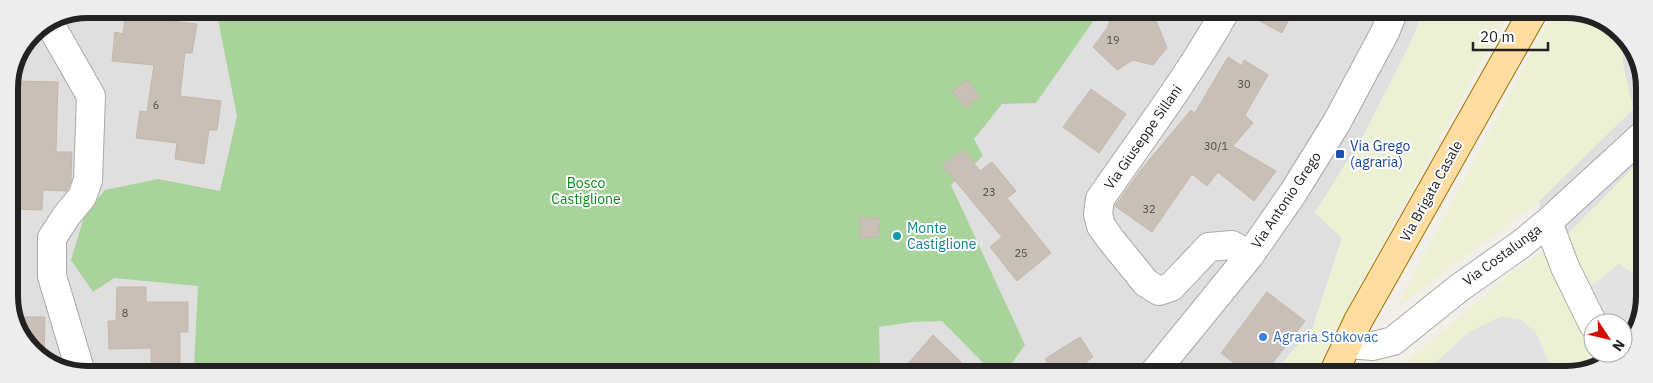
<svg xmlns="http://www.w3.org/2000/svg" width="1653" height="383" font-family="'IBM Plex Sans',sans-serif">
	<rect width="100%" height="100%" fill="#f2efe8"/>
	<path fill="#e0dfdf" d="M87,9L1424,10L1410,44L1366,131L1315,213L1342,238L1313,327L1273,374L72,373L32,352L10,311L9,82L32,31Z
		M1623,35L1643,72V158L1568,234L1619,264L1643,280V311L1623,345V323H1593V348L1547,249L1539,201L1633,109L1623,65Z"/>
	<path fill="#edf1d3" d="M1424,10H1510L1354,295L1314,374H1273L1313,327L1342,238L1315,213L1366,131L1410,44Z
		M1555,10H1581L1621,31L1623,35V65L1633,109L1539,201L1396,308Z
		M1643,158V280L1619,264L1587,289L1568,234Z
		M1547,249L1593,348V353H1595L1599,362L1571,374H1392L1510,274Z"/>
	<path fill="#a8d39b" d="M200,9L1101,10L1036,103L1002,104L974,139L983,156L951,185L1025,345L1004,374H994L942,321L912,322L879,327L880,373H233V369L194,367L198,286L114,278L93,292L71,260L85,214L105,190L158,179L220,191L237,116L217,14Z"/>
	<path fill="#e2e2e2" d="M1619,264L1643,280V311L1623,345V323H1603L1587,289Z
		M1502,316L1522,320L1536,333L1554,374H1423L1469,332Z"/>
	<path fill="#c8c0b7" stroke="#c5b7a9" d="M126,9H156L155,19L197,24L192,53H185L180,96L221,101L217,130H209L204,164L175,159L177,143L136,138L140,111L147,112L154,65L112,61L115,32L123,34Z
		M1119,10H1144L1155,18L1167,48L1153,65L1133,60L1117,70L1093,47L1108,27L1112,13Z
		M1242,10H1294L1282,33L1241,11Z
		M1228,57L1242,66L1244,60L1268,75L1245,115L1253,123L1233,146L1276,171L1254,201L1218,172L1207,186L1192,174L1152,232L1115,206L1140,171L1191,110L1195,113Z
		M968,80L980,97L965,108L952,91Z
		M9,81L58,82L56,152H72L71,181L67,191L43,190L42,210L10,209Z
		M1091,89L1126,114L1099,153L1063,127Z
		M964,150L980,171L992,162L1016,191L1007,198L1051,253L1017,281L990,247L1002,237L942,165Z
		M861,217L880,219L878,237L859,238Z
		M117,287H146V302H188V332H180V373H151V348L109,349L108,321H116Z
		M1267,292L1305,321L1264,374H1248L1221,353Z
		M13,317H45L44,358L32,352Z
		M933,335L961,362L951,374H899Z
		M1080,337L1093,357L1086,362L1094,374L1053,372L1045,359Z"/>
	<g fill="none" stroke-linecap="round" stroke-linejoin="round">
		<defs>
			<path id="minor" d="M1226,10C1189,76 1143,137 1100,199L1098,214L1101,226L1112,241L1146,283L1159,291L1171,287L1209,247L1232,245L1250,255
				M50,24L91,96L88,180L82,197L67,215L52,238V276L81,373
				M1548,222L1565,267L1593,324
				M1347,344L1373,346L1393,341L1459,288L1520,245L1548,222L1643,135
				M1607,353L1610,358
				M1153,374L1250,255L1293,193L1337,122L1385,32L1394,10"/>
			<path id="major" d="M1333,374L1358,321L1534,10"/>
		</defs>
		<use href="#minor" stroke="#a9a9a9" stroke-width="30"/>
		<use href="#major" stroke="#9f7500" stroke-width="30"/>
		<use href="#minor" stroke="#fff" stroke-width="28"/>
		<use href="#major" stroke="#ffdca0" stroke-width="28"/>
	</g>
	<rect fill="#1a4fb4" stroke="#fff" stroke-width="2" x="1335" y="149" width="10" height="10" rx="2.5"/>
	<circle fill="#0f9aa8" stroke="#fff" stroke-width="2" cx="897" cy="236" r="5"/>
	<circle fill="#3f7fe0" stroke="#fff" stroke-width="2" cx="1263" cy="337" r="5"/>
	<g text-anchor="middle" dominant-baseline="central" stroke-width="4" stroke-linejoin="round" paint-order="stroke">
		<g font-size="11" fill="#4c4a47">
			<text x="1113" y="40">19</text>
			<text x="1244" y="84">30</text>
			<text x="156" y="105">6</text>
			<text x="1216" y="146">30/1</text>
			<text x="989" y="192">23</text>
			<text x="1149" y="209">32</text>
			<text x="1021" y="253">25</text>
			<text x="125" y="313">8</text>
		</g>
		<g font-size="14" fill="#222" stroke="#fff">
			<text transform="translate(1143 137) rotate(-55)">Via Giuseppe Sillani</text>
			<text transform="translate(1431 191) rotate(-61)">Via Brigata Casale</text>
			<text transform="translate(1286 200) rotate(-56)">Via Antonio Grego</text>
			<text transform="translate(1502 255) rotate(-36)">Via Costalunga</text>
		</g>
		<g font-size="14" fill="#164399" stroke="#fff" text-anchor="start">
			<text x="1350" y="146">Via Grego<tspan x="1350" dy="16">(agraria)</tspan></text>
		</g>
		<g font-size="14" fill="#068a19" stroke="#fff">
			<text x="586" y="183">Bosco<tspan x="586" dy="16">Castiglione</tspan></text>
		</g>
		<g font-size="14" fill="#0d838f" stroke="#fff" text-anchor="start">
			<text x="907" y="228">Monte<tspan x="907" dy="16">Castiglione</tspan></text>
		</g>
		<g font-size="14" fill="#366cbe" stroke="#fff" text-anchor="start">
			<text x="1273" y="337">Agraria Stokovac</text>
		</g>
	</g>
	<path d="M0 0H1653V383H0ZM88 18H1566A70 70 0 0 1 1636 88V296A70 70 0 0 1 1566 366H88A70 70 0 0 1 18 296V88A70 70 0 0 1 88 18Z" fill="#ededed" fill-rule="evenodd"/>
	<path fill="none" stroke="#222" stroke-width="6" d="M88 18H1566A70 70 0 0 1 1636 88V296A70 70 0 0 1 1566 366H88A70 70 0 0 1 18 296V88A70 70 0 0 1 88 18Z"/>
	<g transform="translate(1608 338) rotate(125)"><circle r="24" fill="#ffffff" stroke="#a7a7a7"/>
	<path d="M0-4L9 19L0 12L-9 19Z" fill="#d30e00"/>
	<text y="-8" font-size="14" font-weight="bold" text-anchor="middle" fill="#222222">N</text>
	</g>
	<path d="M1473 42v8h75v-8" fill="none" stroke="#222222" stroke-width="2.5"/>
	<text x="1480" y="42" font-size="15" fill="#222222" stroke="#ffffff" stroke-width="4" paint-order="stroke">20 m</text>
</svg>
